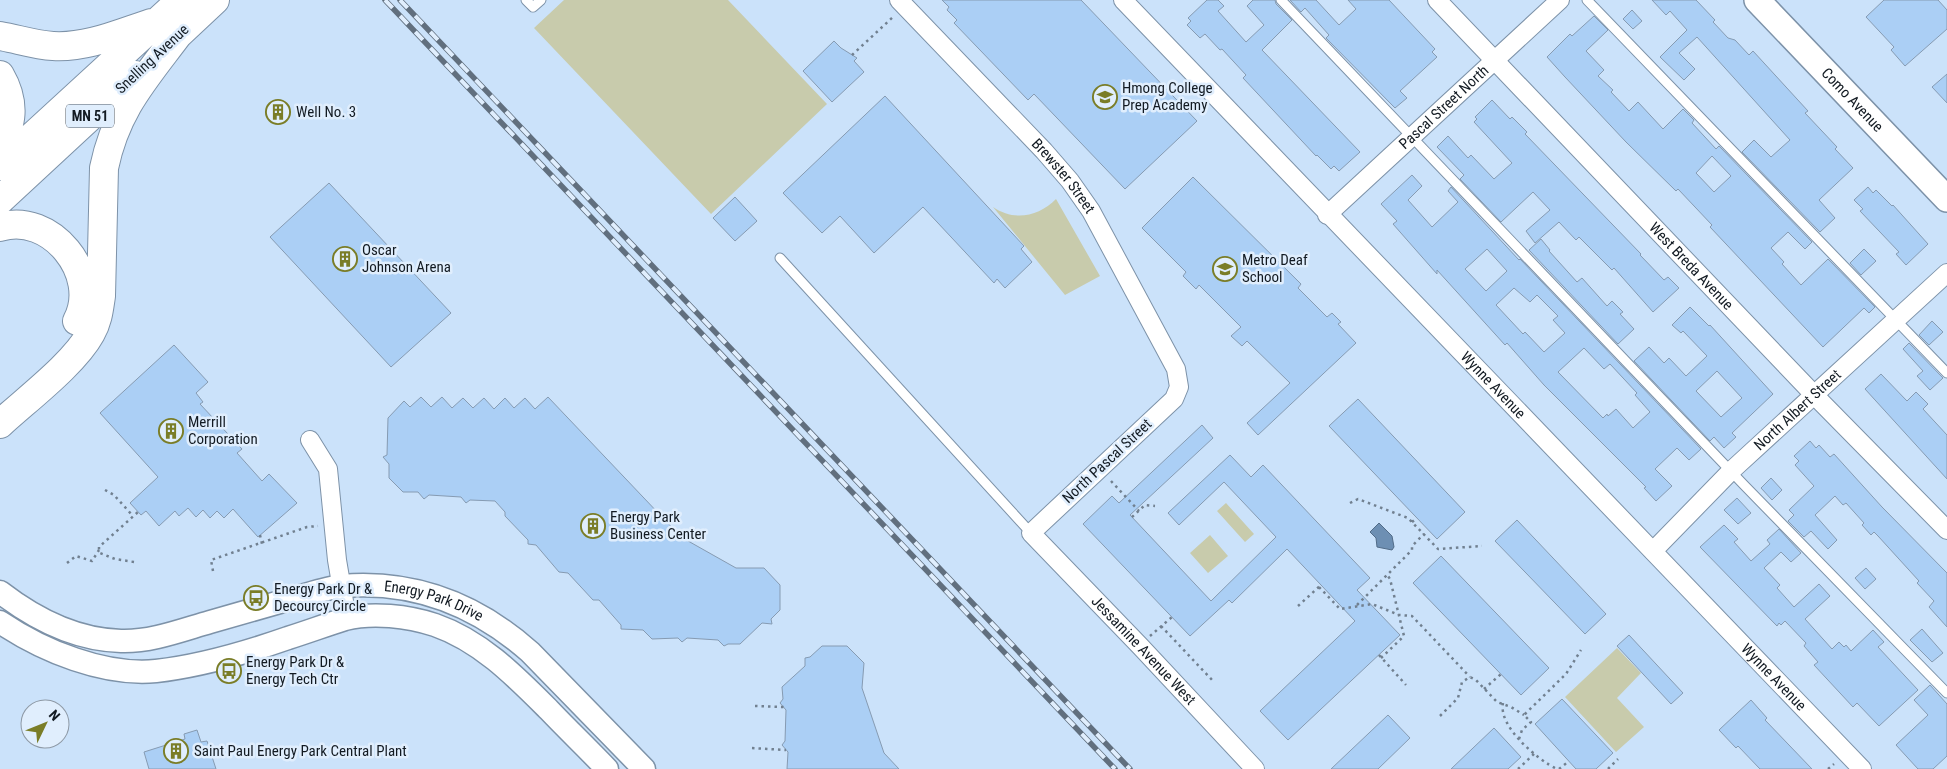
<svg xmlns="http://www.w3.org/2000/svg" width="1947" height="769" font-family="'Roboto Condensed',sans-serif">
	<rect width="100%" height="100%" fill="#cbe2fa"/>
	<path fill="#c8cbac" d="M564,0H728L827,104L711,214L534,28Z
		M1056,199L1100,276L1065,295L993,207C1015,222 1039,216 1056,199Z
		M1226,503L1254,534L1245,542L1217,511Z
		M1210,535L1228,556L1208,573L1190,553Z
		M1617,648L1641,673L1617,698L1644,727L1616,752L1565,697Z"/>
	<path fill="#6d8fb3" stroke="#526c88" d="M1379,523L1392,536L1394,547L1392,550L1377,547L1376,538L1370,532Z"/>
	<path fill="#abcff5" stroke="#869bb2" fill-rule="evenodd" d="M942,0H1081L1197,121L1125,189L1034,94L1028,100L954,23L957,20L947,10L949,7Z
		M1207,0H1218L1224,6L1218,11L1246,42L1264,25L1247,6L1253,0H1275L1276,4L1292,20L1262,50L1360,152L1339,171L1334,166L1331,169L1317,155L1316,156L1243,78L1246,75L1222,49L1220,50L1205,34L1200,38L1187,25L1191,21L1188,18Z
		M1290,0H1316L1339,25L1356,9L1348,0H1389L1435,49L1432,52L1437,57L1400,91L1407,98L1395,108L1326,38L1329,35L1305,8L1301,12Z
		M1652,0H1696L1715,20L1713,22L1728,38L1735,40L1749,55L1753,51L1808,111L1805,113L1837,147L1835,149L1853,168L1819,200L1835,218L1820,232L1742,152L1754,140L1771,157L1790,140L1697,37L1679,53L1695,69L1684,80L1660,57L1687,30L1670,11L1666,15Z
		M1884,0H1938L1947,10V29L1905,66L1891,50L1894,47L1866,17Z
		M1632,10L1642,21L1633,29L1623,19Z
		M1594,16L1608,30L1586,51L1604,70L1598,76L1613,90L1611,92L1629,111L1638,102L1663,129L1683,109L1694,120L1692,123L1716,149L1719,146L1812,242L1805,249L1788,232L1771,248L1784,262L1782,264L1801,285L1828,259L1875,307L1869,313L1864,308L1823,347L1710,227L1712,225L1678,189L1676,191L1626,142L1565,77L1547,57L1570,34L1572,36ZM1712,156L1731,176L1714,192L1696,173Z
		M834,41L841,48L857,58L854,61L864,72L832,102L803,71Z
		M1947,74V103L1932,87Z
		M885,96L1024,246L1021,249L1032,262L1005,288L997,279L994,283L923,207L874,253L840,216L822,233L783,193Z
		M1492,100L1510,119L1512,117L1527,132L1525,134L1641,254L1640,255L1664,280L1668,277L1679,288L1653,312L1614,268L1612,270L1579,237L1576,240L1559,222L1535,243L1526,231L1550,210L1533,192L1501,222L1460,179L1464,175L1437,147L1448,136L1468,158L1471,155L1494,179L1512,163L1474,122L1477,119L1475,117Z
		M1412,175L1422,186L1408,200L1432,227L1458,202L1448,191L1451,187L1519,260L1520,259L1701,449L1689,460L1677,448L1655,469L1672,486L1656,501L1644,488L1646,487L1544,385L1507,343L1505,345L1437,270V274L1393,224L1397,221L1381,204ZM1487,249L1507,271L1486,291L1465,269ZM1514,288L1530,302L1537,295L1558,316L1553,320L1565,333L1544,352L1525,332L1523,334L1496,305ZM1584,348L1604,369L1610,364L1637,393L1635,395L1650,412L1633,428L1616,409L1608,416L1607,414L1603,418L1558,372Z
		M1193,177L1301,284L1298,288L1327,317L1332,313L1341,322L1338,324L1356,343L1258,435L1247,423L1290,383L1247,341L1242,346L1231,336L1241,327L1199,285L1196,289L1183,276L1186,272L1142,228Z
		M329,183L451,313L391,367L270,237Z
		M1868,187L1873,193L1876,190L1892,206L1893,205L1928,244L1906,265L1896,254L1899,252L1860,211L1863,209L1854,200Z
		M735,197L757,221L735,241L713,218Z
		M1541,239L1550,250L1549,251L1577,282L1582,278L1607,306L1612,301L1623,312L1620,314L1634,329L1618,344L1529,250Z
		M1864,249L1876,261L1861,275L1850,263Z
		M1690,307L1709,326L1710,325L1773,394L1732,433L1736,437L1724,448L1714,437L1710,441L1634,361L1649,347L1664,363L1669,358L1686,376L1707,356L1683,331L1681,333L1672,325ZM1717,371L1742,398L1721,417L1696,391Z
		M1932,321L1943,332L1929,345L1919,335Z
		M1909,343L1943,378L1930,390L1917,376L1923,371L1903,349Z
		M174,345L208,382L196,393L203,402L200,404L242,449L237,453L262,481L269,474L297,503L258,537L233,509L224,518L217,511L210,518L203,510L196,517L188,508L179,516L175,511L159,526L146,511L141,515L130,503L158,477L100,413Z
		M1881,374L1907,401L1916,392L1928,404L1923,409L1947,435V479L1865,389Z
		M421,397L431,407L442,397L452,408L463,398L473,408L484,398L494,409L505,398L514,408L525,398L535,409L548,397L681,537L736,568H764L780,585V610L771,619L772,624L762,623L740,644H728L724,646L718,640L687,638L682,642L678,638L652,639L643,630L621,629V625L599,600H593L568,573L559,572L536,545L528,544V540L505,516V512L495,501L470,500L466,503L461,497L429,495L424,499L418,492H403L389,478V464L383,457L387,455L388,418L404,401L410,407Z
		M1358,399L1465,512L1437,539L1329,426Z
		M1202,425L1213,438L1130,515L1211,601L1276,537L1224,482L1179,525L1168,513L1230,455L1251,477L1263,465L1370,578L1357,590L1400,635L1288,740L1260,711L1355,621L1287,549L1232,603L1229,600L1190,636L1083,524L1112,496L1119,503Z
		M1810,441L1816,448L1819,445L1830,457L1834,454L1882,507L1947,573V627L1929,607L1934,601L1917,583L1919,581L1878,536L1874,532L1871,535L1862,525L1864,523L1846,503L1843,505L1835,496L1815,515L1837,540L1828,549L1811,531L1804,537L1788,521L1794,515L1789,510L1814,486L1795,465L1799,461L1794,456Z
		M1771,478L1782,490L1772,500L1761,488Z
		M1737,498L1751,513L1738,524L1724,510Z
		M1517,520L1606,614L1585,634L1495,541Z
		M1724,525L1738,539L1734,542L1751,561L1770,544L1767,540L1779,529L1801,553L1791,562L1781,552L1764,568L1780,585L1777,588L1794,607L1819,584L1830,596L1805,619L1832,649L1839,642L1844,647L1846,645L1851,651L1873,630L1884,642L1878,647L1918,690L1879,726L1857,703L1853,707L1814,665L1818,662L1804,646L1806,643L1785,621L1781,625L1779,623L1777,626L1700,547Z
		M1441,556L1549,668L1521,695L1413,583Z
		M1866,568L1876,579L1865,589L1855,578Z
		M1922,629L1943,653L1932,662L1910,640Z
		M1629,635L1683,693L1671,704L1617,646Z
		M822,646H847L864,663L862,688L884,753L899,769H787L788,752L782,745L785,741L786,710L780,703L783,699L782,687L805,666V658L810,657Z
		M1930,685L1947,704V756L1933,769H1918L1896,745L1928,715L1914,700Z
		M1562,699L1613,753L1596,769H1576L1535,724Z
		M1751,700L1767,718L1765,720L1812,769H1760L1738,746L1736,748L1719,730Z
		M1388,715L1410,738L1378,769H1331Z
		M1494,728L1521,757L1508,769H1451Z
		M197,730L201,742L207,741L216,769H149L144,752L185,739L184,734Z"/>
	<g fill="none" stroke-linecap="round" stroke-linejoin="round">
		<defs>
			<path id="service" d="M526,0L533,7L541,0
				M1281,0L1744,485L1947,693
				M1587,0L1947,373
				M780,258L1031,533"/>
			<g id="minor">
				<path id="s1" d="M899,0L1044,151L1070,181L1091,211L1176,369L1179,387L1174,399L1031,533L1140,646L1255,769"/>
				<path id="s2" d="M1123,0L1862,769"/>
				<path id="s3" d="M1437,0L1822,403L1947,530"/>
				<path id="s4" d="M1327,215L1560,0"/>
				<path d="M310,440L328,469L337,560L347,619"/>
				<path id="s5" d="M1653,551L1731,471L1947,273"/>
			</g>
			<g id="tertiary">
				<path id="s6" d="M0,592C35,619 77,640 121,641C151,642 182,630 210,622C238,614 266,606 294,598C309,594 327,588 342,586C415,580 477,605 530,652L644,769"/>
				<path d="M0,622C43,651 104,676 156,671C201,666 245,653 288,638C307,632 326,625 345,619C372,612 408,616 435,625C481,641 515,676 549,710C568,730 588,749 607,769"/>
			</g>
			<g id="secondary">
				<path id="s7" d="M1757,0L1947,199"/>
			</g>
			<path id="primary" d="M0,36C17,39 36,45 53,46C87,48 120,33 151,23
				M168,44L215,0
				M0,75C17,104 11,124 0,153
				M0,166L181,0
				M0,200L135,75
				M0,227C50,211 102,274 77,321
				M0,424C27,399 74,364 91,333C98,321 99,309 101,296L104,168C116,109 145,79 180,32"/>
		</defs>
		<use href="#service" stroke="#7d92a8" stroke-width="11"/>
		<use href="#minor" stroke="#7d92a8" stroke-width="20"/>
		<use href="#tertiary" stroke="#7d92a8" stroke-width="25"/>
		<use href="#secondary" stroke="#7d92a8" stroke-width="28"/>
		<use href="#primary" stroke="#7d92a8" stroke-width="30"/>
		<path stroke="#718090" stroke-width="2.5" stroke-dasharray="2.5 4" stroke-linecap="butt" d="M852,55L893,17
			M1111,481L1139,511
			M105,490L114,495L133,516
			M1350,503L1358,499L1408,518L1438,549L1482,546
			M1132,517L1145,505L1155,506
			M1412,522L1417,518
			M260,535L262,544
			M134,562L115,559L100,553L99,550V547L138,512
			M67,563L76,556L92,561L99,550
			M213,571L211,560L307,527L318,526
			M1319,587L1340,609L1372,604L1399,615L1412,616L1470,677
			M1357,605L1412,550V546L1424,534
			M1298,606L1321,585
			M1161,626L1214,682
			M1150,636L1172,617
			M1379,655L1406,685
			M1381,658L1404,636L1390,579L1388,576
			M1484,689L1501,674
			M1503,703C1498,727 1538,760 1557,769
			M755,706L784,707
			M1440,716L1458,698L1462,682L1470,677L1476,680L1497,702L1511,707L1524,715
			M1519,739L1522,730L1531,722L1524,715L1566,674L1581,650
			M752,748L786,750
			M1518,769L1535,753
			M1559,769L1569,761
			M1608,769L1618,759
			M1828,769L1834,764"/>
		<use href="#service" stroke="#fff" stroke-width="9"/>
		<use href="#minor" stroke="#fff" stroke-width="18"/>
		<use href="#tertiary" stroke="#fff" stroke-width="22"/>
		<use href="#secondary" stroke="#fff" stroke-width="25"/>
		<use href="#primary" stroke="#fff" stroke-width="28"/>
		<defs>
			<path id="rail" d="M385,0L1115,769
				M400,0L1130,769"/>
		</defs>
		<use href="#rail" stroke="#616f7e" stroke-width="5.5"/>
		<use href="#rail" stroke="#e0eefd" stroke-width="4" stroke-dasharray="11" stroke-linecap="butt"/>
	</g>
	<defs>
		<symbol id="school-ring" viewBox="-11 -11 22 22"><circle r="9.5" fill="#e0eefd" stroke="#7a7d27" stroke-width="1.5"/><path d="M0-5L7-2L0 1L-7-2ZM-4 1L0 2.5L4 1V4Q0 6-4 4Z" fill="#7a7d27"/></symbol>
		<symbol id="building-ring" viewBox="-11 -11 22 22"><circle r="9.5" fill="#e0eefd" stroke="#7a7d27" stroke-width="1.5"/><path d="M-4-6H4V6H1V3H-1V6H-4ZM-2.5-4.3h1.7v1.8h-1.7ZM.8-4.3h1.7v1.8H.8ZM-2.5-1h1.7V.8h-1.7ZM.8-1h1.7V.8H.8Z" fill="#7a7d27"/></symbol>
		<symbol id="bus-ring" viewBox="-11 -11 22 22"><circle r="9.5" fill="#e0eefd" stroke="#7a7d27" stroke-width="1.5"/><path d="M-5-6H5V4H4V6H2V4H-2V6H-4V4H-5ZM-3.5-4V0h7V-4ZM-3.5 1.2v1.5H-2V1.2ZM2 1.2v1.5H3.5V1.2Z" fill="#7a7d27"/></symbol>
	</defs>
	<g fill-rule="evenodd">
		<use href="#school-ring" x="1091" y="83" width="28" height="28"/>
		<use href="#building-ring" x="264" y="98" width="28" height="28"/>
		<use href="#building-ring" x="331" y="245" width="28" height="28"/>
		<use href="#school-ring" x="1211" y="255" width="28" height="28"/>
		<use href="#building-ring" x="157" y="417" width="28" height="28"/>
		<use href="#building-ring" x="579" y="512" width="28" height="28"/>
		<use href="#bus-ring" x="242" y="584" width="28" height="28"/>
		<use href="#bus-ring" x="215" y="657" width="28" height="28"/>
		<use href="#building-ring" x="162" y="737" width="28" height="28"/>
	</g>
	<g text-anchor="middle" dominant-baseline="central" stroke-width="5" stroke-linejoin="round" paint-order="stroke">
		<rect fill="#e0eefd" stroke="#505a64" stroke-width="1" x="66" y="104.5" width="48" height="23" rx="4"/>
		<g font-size="14" font-weight="bold" fill="#121a22">
			<text x="90" y="116">MN 51</text>
		</g>
		<g font-size="15" fill="#121a22" stroke="#e0eefd">
			<text transform="translate(152 59) rotate(-43)">Snelling Avenue</text>
			<text stroke="none"><textPath href="#s7" startOffset="138">Como Avenue</textPath></text>
			<text stroke="none"><textPath href="#s4" startOffset="159">Pascal Street North</textPath></text>
			<text stroke="none"><textPath href="#s1" startOffset="241">Brewster Street</textPath></text>
			<text stroke="none"><textPath href="#s3" startOffset="368">West Breda Avenue</textPath></text>
			<text stroke="none"><textPath href="#s2" startOffset="534">Wynne Avenue</textPath></text>
			<text stroke="none"><textPath href="#s5" startOffset="202">North Albert Street</textPath></text>
			<text transform="translate(1107 461) rotate(-43)">North Pascal Street</text>
			<text stroke="none"><textPath href="#s6" startOffset="455">Energy Park Drive</textPath></text>
			<text stroke="none"><textPath href="#s1" startOffset="855">Jessamine Avenue West</textPath></text>
			<text stroke="none"><textPath href="#s2" startOffset="939">Wynne Avenue</textPath></text>
		</g>
		<g font-size="15" fill="#121a22" stroke="#e0eefd" text-anchor="start">
			<text x="1122" y="88">Hmong College<tspan x="1122" dy="17">Prep Academy</tspan></text>
			<text x="296" y="112">Well No. 3</text>
			<text x="362" y="250">Oscar<tspan x="362" dy="17">Johnson Arena</tspan></text>
			<text x="1242" y="260">Metro Deaf<tspan x="1242" dy="17">School</tspan></text>
			<text x="188" y="422">Merrill<tspan x="188" dy="17">Corporation</tspan></text>
			<text x="610" y="517">Energy Park<tspan x="610" dy="17">Business Center</tspan></text>
			<text x="274" y="589">Energy Park Dr &amp;<tspan x="274" dy="17">Decourcy Circle</tspan></text>
			<text x="246" y="662">Energy Park Dr &amp;<tspan x="246" dy="17">Energy Tech Ctr</tspan></text>
			<text x="194" y="751">Saint Paul Energy Park Central Plant</text>
		</g>
	</g>
	<g transform="translate(45 724) rotate(47)"><circle r="24" fill="#e0eefd" stroke="#8e99a5"/>
	<path d="M0-4L9 19L0 12L-9 19Z" fill="#7a7d27"/>
	<text y="-8" font-size="14" font-weight="bold" text-anchor="middle" fill="#121a22">N</text>
	</g>
</svg>
